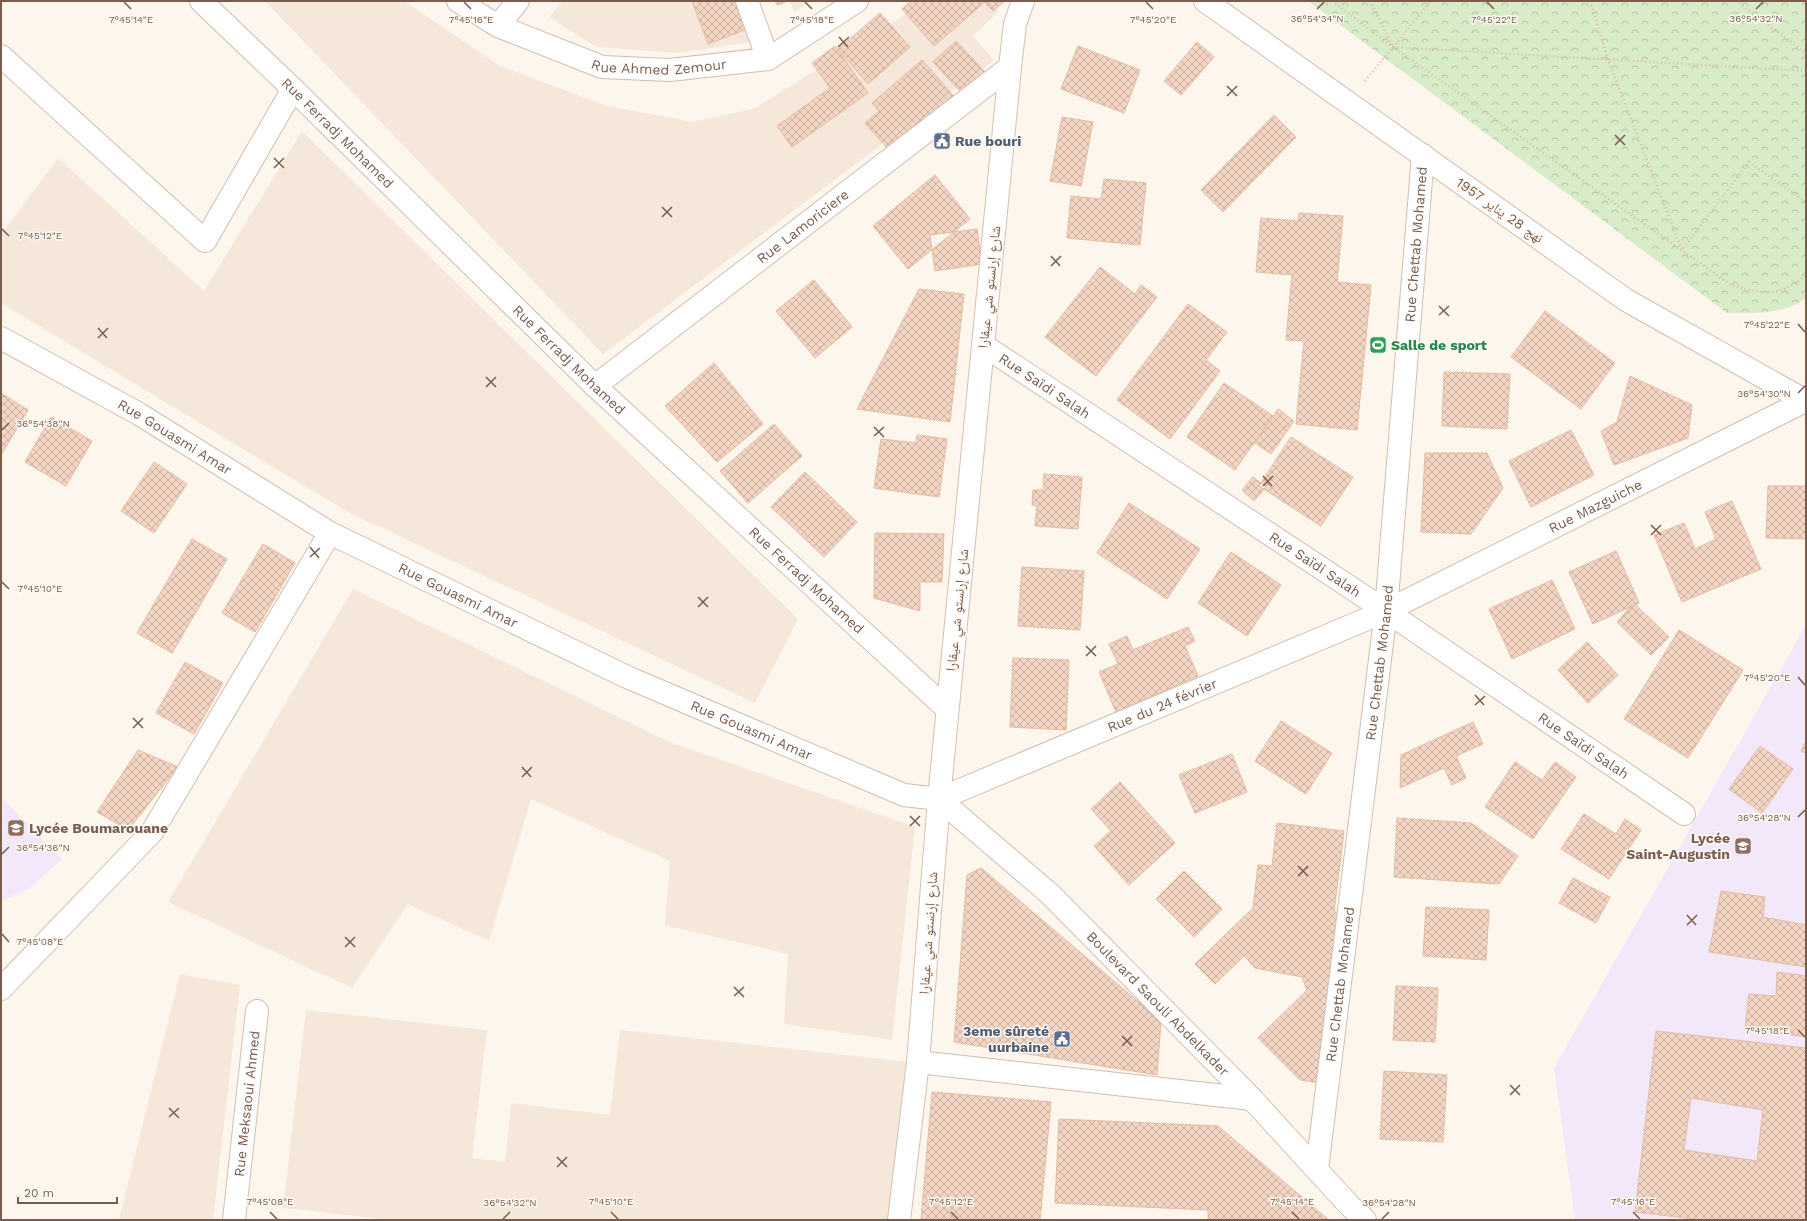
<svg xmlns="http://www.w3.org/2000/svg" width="1807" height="1221" font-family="'Work Sans','Noto Naskh Arabic',sans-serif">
	<defs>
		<pattern id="park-crowns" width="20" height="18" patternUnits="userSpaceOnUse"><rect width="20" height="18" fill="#d8ecc9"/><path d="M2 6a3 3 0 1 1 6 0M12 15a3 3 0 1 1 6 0" fill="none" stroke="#b4c2a5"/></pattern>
		<pattern id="building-cross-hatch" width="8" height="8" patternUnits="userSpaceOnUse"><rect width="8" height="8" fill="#f3d5c3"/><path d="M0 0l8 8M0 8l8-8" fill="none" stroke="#cab0a1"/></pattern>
	</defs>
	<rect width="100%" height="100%" fill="#fdf6ec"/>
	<path fill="#f5e8da" d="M265,1H404L500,66L607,106L694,122L755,108L927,1H990L998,12L973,36L994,60L603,354Z
		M563,1H737L751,42L678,53L596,47L549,17Z
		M789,1H812L794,12Z
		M302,131L798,619L755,703L346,511L1,303V235L58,158L204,291Z
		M353,589L672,743L915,827L892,1040L784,1024L788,954L665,925L670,861L531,799L489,941L408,904L352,988L168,902Z
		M180,974L240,985L213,1220H119Z
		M306,1010L487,1030L472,1158L505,1162L511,1103L610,1115L620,1030L908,1062L890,1220H392L283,1208Z"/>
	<path fill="#f3e8fa" d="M1806,625V1220H1575L1554,1068Z
		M1,797L62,859L29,889L1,901Z"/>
	<path fill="url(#park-crowns)" d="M1308,1H1806V298C1784,315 1753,313 1727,313Z"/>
	<path fill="url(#building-cross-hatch)" stroke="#e6bba3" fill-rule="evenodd" d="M692,1H755L763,23L708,44Z
		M775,1H788L777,5Z
		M911,1H1005L993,11L985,2L934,46L902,9Z
		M880,13L910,47L868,84L838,49Z
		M956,41L985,72L962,93L933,62Z
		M1197,42L1214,57L1181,95L1164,81Z
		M835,46L868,93L792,147L777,126L830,88L812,63Z
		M1078,46L1140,70L1124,113L1061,89Z
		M922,60L960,103L914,144L905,134L888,149L865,123L879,111L872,103Z
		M1274,115L1296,137L1223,212L1201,190Z
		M1062,117L1093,122L1081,186L1050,181Z
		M935,175L970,219L908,269L873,226Z
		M1104,179L1146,183L1140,245L1067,238L1071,196L1101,199Z
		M1299,213L1343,216L1337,282L1371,285L1357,430L1296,424L1304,341L1286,340L1292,275L1256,272L1261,218L1298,221Z
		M977,229L982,264L935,271L930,235Z
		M1100,267L1135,294L1141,285L1157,297L1096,376L1045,337Z
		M814,280L852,327L815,358L776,311Z
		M919,289L964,294L950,422L857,409Z
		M1188,304L1227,332L1206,360L1220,371L1170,439L1117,400Z
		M1545,311L1615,363L1581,409L1511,357Z
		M714,363L763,424L717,462L665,406Z
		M1444,372L1510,374L1507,429L1442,426Z
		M1630,376L1692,405L1688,438L1614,465L1601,431L1617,422Z
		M1224,383L1273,416L1235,470L1187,437Z
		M1,393L28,410L1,455Z
		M1278,409L1294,421L1271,454L1255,443Z
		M51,417L92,441L66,486L25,462Z
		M774,424L802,456L748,503L720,471Z
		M1571,430L1594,475L1531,507L1509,461Z
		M917,435L947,439L939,497L874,488L881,439L916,443Z
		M1291,437L1353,477L1321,526L1259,486Z
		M1425,453H1487L1503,488L1471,534L1421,532Z
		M154,462L187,484L154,533L121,511Z
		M805,472L857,522L824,557L771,507Z
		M1044,474L1082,477L1078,529L1035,526L1037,506L1032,505L1033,490H1043Z
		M1253,477L1266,487L1254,501L1242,490Z
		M1768,486H1806V539L1766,538Z
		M1732,501L1761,569L1682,602L1654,535L1684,523L1695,549L1716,539L1705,512Z
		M1129,503L1200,549L1167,599L1097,553Z
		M875,533L944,534L942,582H920V611L874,598Z
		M192,539L227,559L172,653L137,633Z
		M263,544L295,563L255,632L222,613Z
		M1616,551L1639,603L1593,624L1569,572Z
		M1231,552L1281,585L1247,636L1198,603Z
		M1022,567L1084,571L1080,630L1018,626Z
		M1552,580L1575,629L1512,659L1489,609Z
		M1634,603L1669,637L1651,655L1617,622Z
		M1188,627L1195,641L1185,646L1198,676L1116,712L1099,672L1118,664L1109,644L1127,636L1133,650Z
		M1679,630L1743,670L1688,758L1624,719Z
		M1587,642L1618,675L1588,703L1558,670Z
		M1013,658L1069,660L1066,730L1010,727Z
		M185,662L223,683L194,734L156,713Z
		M1281,721L1332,753L1306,794L1255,761Z
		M1473,722L1483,744L1456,756L1466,778L1452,785L1444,768L1400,788L1401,755Z
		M1806,741V753L1801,751Z
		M1760,746L1793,769L1762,813L1729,789Z
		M138,750L178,767L128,830L97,812Z
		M1232,754L1247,792L1195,813L1179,775Z
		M1515,762L1542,780L1555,762L1576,777L1533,839L1485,807Z
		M1120,782L1175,843L1129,885L1094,846L1111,831L1091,809Z
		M1584,814L1616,834L1625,819L1641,830L1609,879L1561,849Z
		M1397,818L1471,823L1518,856L1499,884L1394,877Z
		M1277,823L1344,831L1334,912L1343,913L1320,1083L1300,1080L1258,1038L1307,990L1302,977L1255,968L1244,956L1215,984L1195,964L1253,908L1258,865L1272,866Z
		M981,868L1161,1021L1157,1075L954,1042L967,875Z
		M1184,871L1222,909L1194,937L1156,899Z
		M1573,878L1610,897L1596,923L1559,903Z
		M1721,891L1765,897L1763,917L1806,925V967L1709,952Z
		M1426,907L1489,910L1486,960L1423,956Z
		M1777,972L1806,976V1037L1745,1028L1749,994L1776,996Z
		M1396,986L1438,988L1435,1042L1393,1040Z
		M1656,1031L1806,1048V1220H1703L1635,1212ZM1691,1098L1763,1110L1757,1161L1684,1150Z
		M1384,1071L1447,1075L1443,1142L1380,1139Z
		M932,1092L1051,1102L1040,1220H921Z
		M1059,1119L1218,1126L1329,1220H1208V1210L1055,1203Z"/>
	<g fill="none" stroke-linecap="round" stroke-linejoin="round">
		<defs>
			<g id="minor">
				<path id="s1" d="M458,1L498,26L602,67L670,70L768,59L857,1"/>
				<path d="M747,1L768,59"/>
				<path d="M498,26L518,1"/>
				<path d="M1,56L205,241L293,89"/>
				<path id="s2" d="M1,338L139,414L330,533L627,677L904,795L939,799L1386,611L1805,401"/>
				<path id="s3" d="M983,345L1386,611L1684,814"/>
				<path id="s4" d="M595,386L1010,67"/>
				<path d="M1,989L152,832L330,533"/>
				<path d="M918,1062L1252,1099"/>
				<path id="s5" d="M1317,1169L1386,611L1423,155"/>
				<path id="s6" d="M234,1220L257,1011"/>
			</g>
			<g id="tertiary">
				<path id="s7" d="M201,1L293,89L595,386L947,709"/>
				<path d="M1205,1L1626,300L1806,401"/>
			</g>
			<g id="secondary">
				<path id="s8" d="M939,799L1050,894L1252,1099L1349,1205L1365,1220"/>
				<path d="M899,1220L918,1062L939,799L1010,67L1015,24L1023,1"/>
			</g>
		</defs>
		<use href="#minor" stroke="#d1beb0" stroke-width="24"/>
		<use href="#tertiary" stroke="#d1beb0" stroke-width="24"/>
		<use href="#secondary" stroke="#d6c0b0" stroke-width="24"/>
		<path stroke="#d9b8a5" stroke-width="2.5" stroke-dasharray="1 3" stroke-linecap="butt" d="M1332,1L1393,47L1731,285C1762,294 1780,298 1806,275
			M1370,1L1393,47L1806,71
			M1590,1L1608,60L1682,250L1749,162L1806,202
			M1736,1L1806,53
			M1365,81L1431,1"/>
		<use href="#minor" stroke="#fff" stroke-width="22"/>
		<use href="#tertiary" stroke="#fff" stroke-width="22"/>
		<use href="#secondary" stroke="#fff" stroke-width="22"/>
	</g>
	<path fill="none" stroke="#7a5c4d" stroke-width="1.5" d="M124,2L131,9M464,2L471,9M805,2L812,9M1146,2L1153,9M1487,2L1494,9M1317,9L1324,2M1756,9L1763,2M839,37L848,47M838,47L849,37M1227,86L1237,96M1227,96L1237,86M1615,135L1625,145M1615,145L1625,135M274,158L284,168M274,168L284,158M662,207L672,217M662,217L672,207M2,229L9,236M1051,256L1060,266M1051,266L1061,256M1439,306L1449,316M1439,315L1449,306M1798,324L1805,332M98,328L107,338M98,338L108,328M486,377L496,387M486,387L496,377M1798,393L1805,386M874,427L884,437M2,430L9,423M874,436L884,427M1263,476L1272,486M1263,486L1273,476M1651,525L1661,535M1651,535L1661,525M310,547L319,558M310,557L320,548M2,582L9,589M698,597L708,607M698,607L708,597M1086,646L1096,656M1086,656L1096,646M1798,677L1805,685M1475,695L1484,705M1475,705L1485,696M133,718L143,728M133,728L143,718M522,767L531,777M522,777L532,767M910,816L920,826M1798,817L1805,810M910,826L920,816M2,854L9,847M1298,866L1308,876M1298,876L1308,866M1687,915L1696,925M1687,925L1697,915M2,934L9,942M345,937L355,947M345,947L355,937M734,987L744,997M734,996L744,987M1798,1030L1805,1037M1122,1036L1132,1046M1122,1046L1132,1036M1510,1085L1520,1095M1510,1095L1520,1085M169,1108L179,1118M169,1117L179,1108M557,1157L567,1167M557,1167L567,1157M270,1212L277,1219M611,1212L618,1219M951,1212L958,1219M1292,1212L1299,1219M1633,1212L1640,1219M503,1219L510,1212M1382,1219L1389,1212"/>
	<defs>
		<symbol id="civic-square" viewBox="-11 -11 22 22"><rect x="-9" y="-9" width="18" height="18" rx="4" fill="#5c6f8a" stroke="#fffaf3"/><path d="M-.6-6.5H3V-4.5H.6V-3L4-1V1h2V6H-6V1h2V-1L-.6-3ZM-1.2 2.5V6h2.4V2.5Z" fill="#fff"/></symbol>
		<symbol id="stadium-square" viewBox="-11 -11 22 22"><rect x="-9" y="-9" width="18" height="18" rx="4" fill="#2e9e5b" stroke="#fffaf3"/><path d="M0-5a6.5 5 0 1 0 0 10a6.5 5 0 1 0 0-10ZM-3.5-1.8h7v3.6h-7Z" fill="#fff"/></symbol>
		<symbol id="school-square" viewBox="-11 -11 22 22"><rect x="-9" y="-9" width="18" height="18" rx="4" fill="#8d6e63" stroke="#fffaf3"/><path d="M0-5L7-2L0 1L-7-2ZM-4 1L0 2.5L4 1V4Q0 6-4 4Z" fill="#fff"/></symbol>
	</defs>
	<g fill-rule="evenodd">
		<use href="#civic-square" x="932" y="131" width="20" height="20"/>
		<use href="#stadium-square" x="1368" y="335" width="20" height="20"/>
		<use href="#school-square" x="6" y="818" width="20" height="20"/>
		<use href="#school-square" x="1733" y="836" width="20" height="20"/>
		<use href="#civic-square" x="1052" y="1029" width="20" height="20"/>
	</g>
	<g text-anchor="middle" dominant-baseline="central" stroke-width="3" stroke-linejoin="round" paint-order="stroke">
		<g font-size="14" fill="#7a5c4d" stroke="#fffaf3">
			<text stroke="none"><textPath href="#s1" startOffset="216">Rue Ahmed Zemour</textPath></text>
			<text stroke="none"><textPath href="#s7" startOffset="190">Rue Ferradj Mohamed</textPath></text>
			<text transform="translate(1500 210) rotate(35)">نهج 28 يناير 1957</text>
			<text stroke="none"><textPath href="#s4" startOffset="262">Rue Lamoriciere</textPath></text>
			<text stroke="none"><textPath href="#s5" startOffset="930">Rue Chettab Mohamed</textPath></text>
			<text transform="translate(989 287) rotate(-84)">شارع إرنستو شي عيفارا</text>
			<text stroke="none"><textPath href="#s7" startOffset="514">Rue Ferradj Mohamed</textPath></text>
			<text stroke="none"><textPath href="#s3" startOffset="74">Rue Saïdi Salah</textPath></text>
			<text stroke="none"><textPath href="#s2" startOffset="200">Rue Gouasmi Amar</textPath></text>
			<text stroke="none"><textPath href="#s2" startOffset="1768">Rue Mazguiche</textPath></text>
			<text stroke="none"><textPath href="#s3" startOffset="398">Rue Saïdi Salah</textPath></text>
			<text stroke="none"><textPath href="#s7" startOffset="838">Rue Ferradj Mohamed</textPath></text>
			<text stroke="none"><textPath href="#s2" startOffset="525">Rue Gouasmi Amar</textPath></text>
			<text transform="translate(957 610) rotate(-84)">شارع إرنستو شي عيفارا</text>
			<text stroke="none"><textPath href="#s5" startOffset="510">Rue Chettab Mohamed</textPath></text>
			<text stroke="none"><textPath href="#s2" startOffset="1291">Rue du 24 février</textPath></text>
			<text stroke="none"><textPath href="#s2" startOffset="848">Rue Gouasmi Amar</textPath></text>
			<text stroke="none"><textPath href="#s3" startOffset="722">Rue Saïdi Salah</textPath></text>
			<text transform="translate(928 933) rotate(-86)">شارع إرنستو شي عيفارا</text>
			<text stroke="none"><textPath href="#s5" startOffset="186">Rue Chettab Mohamed</textPath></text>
			<text stroke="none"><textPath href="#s8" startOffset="300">Boulevard Saouli Abdelkader</textPath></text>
			<text stroke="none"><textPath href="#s6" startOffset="117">Rue Meksaoui Ahmed</textPath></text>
		</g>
		<g font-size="14" font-weight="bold" fill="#4e5e75" stroke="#fffaf3" text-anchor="start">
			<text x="955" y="141">Rue bouri</text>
			<text x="1049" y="1031" text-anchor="end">3eme sûreté<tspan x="1049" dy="16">uurbaine</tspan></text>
		</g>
		<g font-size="14" font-weight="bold" fill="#27864d" stroke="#fffaf3" text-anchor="start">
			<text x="1391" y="345">Salle de sport</text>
		</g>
		<g font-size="14" font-weight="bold" fill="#785e54" stroke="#fffaf3" text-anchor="start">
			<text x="29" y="828">Lycée Boumarouane</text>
			<text x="1730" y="838" text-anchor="end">Lycée<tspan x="1730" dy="16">Saint-Augustin</tspan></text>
		</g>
	</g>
	<g font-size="10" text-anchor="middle" fill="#7a5c4d" stroke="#fffaf3" stroke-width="3" stroke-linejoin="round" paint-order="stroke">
		<text x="1317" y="22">36°54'34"N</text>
		<text x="1756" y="22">36°54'32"N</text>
		<text x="131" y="23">7°45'14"E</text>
		<text x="471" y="23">7°45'16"E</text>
		<text x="812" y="23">7°45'18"E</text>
		<text x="1153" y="23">7°45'20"E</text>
		<text x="1494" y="23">7°45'22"E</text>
		<text x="40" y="239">7°45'12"E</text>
		<text x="1767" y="328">7°45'22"E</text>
		<text x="1764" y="397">36°54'30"N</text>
		<text x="43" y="427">36°54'38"N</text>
		<text x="40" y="592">7°45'10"E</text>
		<text x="1767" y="681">7°45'20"E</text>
		<text x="1764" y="821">36°54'28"N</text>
		<text x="43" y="851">36°54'36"N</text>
		<text x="40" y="945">7°45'08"E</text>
		<text x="1767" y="1034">7°45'18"E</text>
		<text x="270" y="1205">7°45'08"E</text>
		<text x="611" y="1205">7°45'10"E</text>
		<text x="951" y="1205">7°45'12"E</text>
		<text x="1292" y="1205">7°45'14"E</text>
		<text x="1633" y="1205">7°45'16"E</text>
		<text x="510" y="1206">36°54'32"N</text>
		<text x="1389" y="1206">36°54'28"N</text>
	</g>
	<rect width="1807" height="1221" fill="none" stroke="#7a5c4d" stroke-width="4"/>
	<path d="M18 1197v6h99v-6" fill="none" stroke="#7a5c4d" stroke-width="2"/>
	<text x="24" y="1197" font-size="12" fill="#7a5c4d" stroke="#fffaf3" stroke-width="3" paint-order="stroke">20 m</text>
</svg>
